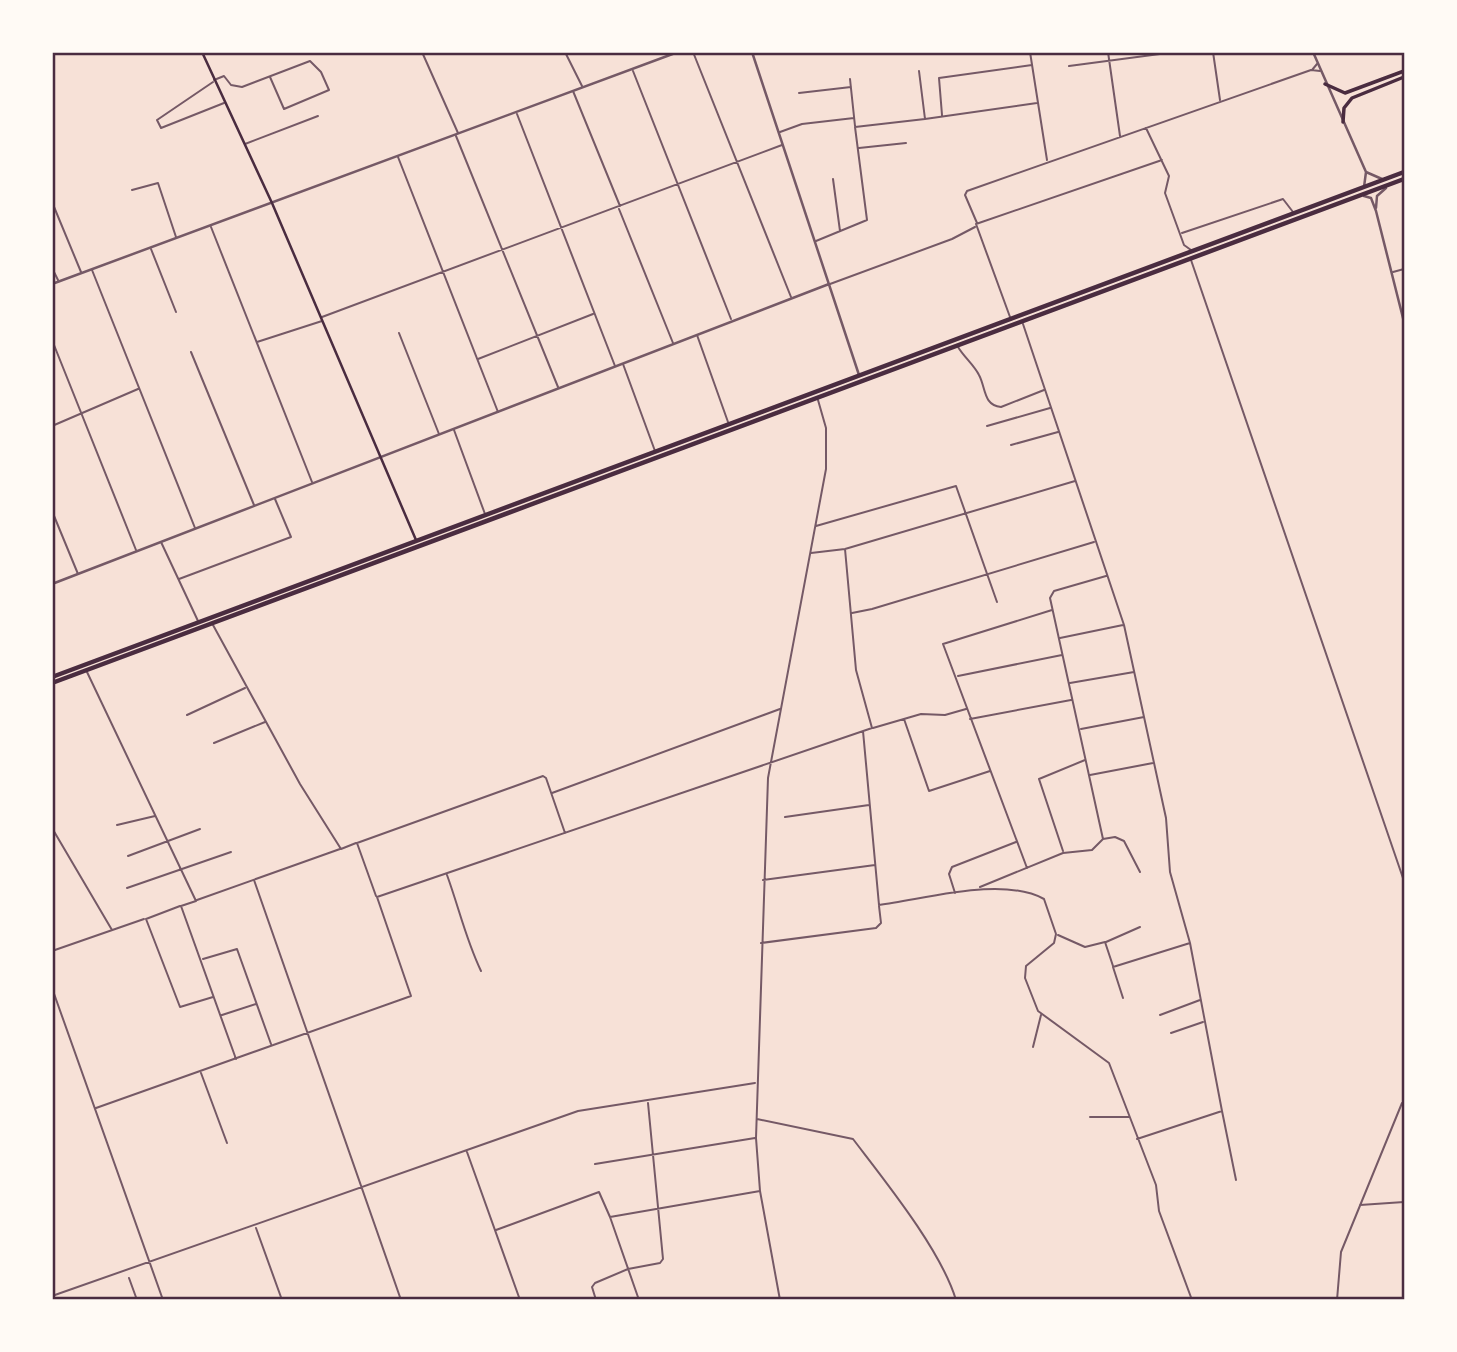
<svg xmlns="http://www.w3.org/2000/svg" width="1457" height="1352" font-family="'PT Sans Narrow',sans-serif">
	<rect width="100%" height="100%" fill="#f7e1d7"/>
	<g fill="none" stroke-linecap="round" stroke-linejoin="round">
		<path stroke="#755966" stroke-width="2" d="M422,52L458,133
			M565,52L582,86
			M693,52L791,297
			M1030,52L1047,160
			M1108,52L1120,136
			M1213,52L1220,100
			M1069,66L1175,52
			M1312,70L1317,64
			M633,71L731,319
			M919,71L925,119L1037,103
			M850,79L855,126
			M214,80L224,76L231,85L242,87L310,61L321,72L329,90L284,109L270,77
			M213,82L157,120L161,128L224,103
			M573,91L620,206
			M799,93L851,87
			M517,114L615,366
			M942,115L939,78L1032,65
			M1146,128L1169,176L1165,193L1184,245L1191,250
			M780,132L802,124L854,118
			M456,136L558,387
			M245,144L318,116
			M859,148L906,143
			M398,157L498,412
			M833,179L840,231
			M132,190L158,183L176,237
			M52,202L81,272
			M619,209L673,343
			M1404,216V222
			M977,223L965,195L967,191L1311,70L1320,71
			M211,227L312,482
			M1182,233L1283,199L1293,212
			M816,241L867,220L855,127L925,119
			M151,249L176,312
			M1191,260L1404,881
			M52,268L58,280
			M92,270L195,528
			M1393,272L1404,269
			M830,284L952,239L975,227
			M322,317L782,145
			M1010,317L976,224L1162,160
			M1023,324L1124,625L1166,818L1170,872L1190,943
			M399,333L439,434
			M697,335L728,422
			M52,340L136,550
			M257,342L322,321
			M958,347C964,357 974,365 979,375C986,388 983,405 1001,407L1044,390
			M191,352L254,505
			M478,359L593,314
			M623,364L655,451
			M52,426L138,389
			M987,426L1050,408
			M454,430L485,514
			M1011,445L1058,432
			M52,511L78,574
			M816,526L956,486L997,602
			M161,542L198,621
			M811,553L845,549L1075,481
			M179,579L291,537L275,499
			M852,613L872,609L1094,542
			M213,625L300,784L341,849L356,843
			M1060,638L1123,625
			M87,672L196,901L181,906L236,1059
			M958,676L1062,655
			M1070,683L1134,672
			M187,715L245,688
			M904,719L929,791L990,771
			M970,719L1071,700
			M873,728L921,714L945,715L966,709
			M1081,729L1144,717
			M863,731L879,905C926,899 1002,876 1044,899L1056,934L1054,943L1026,966L1025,978L1038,1011L1109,1063L1156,1185L1159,1211L1192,1300
			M214,743L265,722
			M1090,775L1153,763
			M552,793L780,709
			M785,817L869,805
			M117,825L155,816
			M52,828L112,930
			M1103,839L1050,598L1054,591L1106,576
			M1063,851L1039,779L1085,760
			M128,856L200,829
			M1027,868L943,644L1052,610
			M447,875C459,908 466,940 481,971
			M254,880L401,1300
			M763,880L875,865
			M980,887L1063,853L1092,850L1103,839L1115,837L1124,841L1140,872
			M127,888L231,852
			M955,893L949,874L952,867L1016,842
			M376,896L357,843L543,776L546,778L565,833
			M197,900L340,849
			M180,906L146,919L180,1007L213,997
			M1058,935L1085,947L1105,942L1113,966
			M1106,942L1140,927
			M761,943L876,928L881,923L879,906
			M52,951L144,919
			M203,959L237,949L271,1044
			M52,988L163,1300
			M1123,998L1113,967L1190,943L1222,1111
			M222,1015L256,1004
			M1160,1015L1200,1000
			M1171,1033L1203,1022
			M1033,1047L1041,1015
			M201,1073L227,1143
			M96,1108L411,996L377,897L872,728L856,670L845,549
			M1090,1117H1129
			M757,1119L853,1139C885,1181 941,1250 956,1300
			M1137,1139L1222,1111L1236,1180
			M467,1152L520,1300
			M595,1164L755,1138
			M1360,1205L1404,1202
			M256,1228L282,1300
			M496,1230L599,1192L610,1217
			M129,1278L137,1300
			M52,1296L578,1111L755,1083
			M596,1300L592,1287L595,1283L628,1269L660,1263L663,1259L648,1103
			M639,1300L610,1217L760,1191
			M780,1300L760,1191L756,1138L768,778L826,469V428L818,400
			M1337,1300L1341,1252L1402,1103"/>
		<path stroke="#755966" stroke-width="2.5" d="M752,52L859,375
			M1313,52L1366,172L1364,187
			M1366,172L1382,179
			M1364,196L1371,198L1376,211L1404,322
			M1376,208L1377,196L1386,188
			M52,284L678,52
			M52,584L829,284"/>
		<path stroke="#4a2c40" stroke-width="2.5" d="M202,52L272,203L416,540"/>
		<path stroke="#4a2c40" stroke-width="3.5" d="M1325,84L1345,93L1404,71
			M1343,122L1344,108L1352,98L1404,77"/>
		<path stroke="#4a2c40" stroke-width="4.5" d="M52,677L1404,172
			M52,683L1404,179"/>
	</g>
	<rect width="1457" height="1352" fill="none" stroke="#fffaf5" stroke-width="108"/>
	<rect x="54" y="54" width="1349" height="1244" fill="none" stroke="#4a2c40" stroke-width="2.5"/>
</svg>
